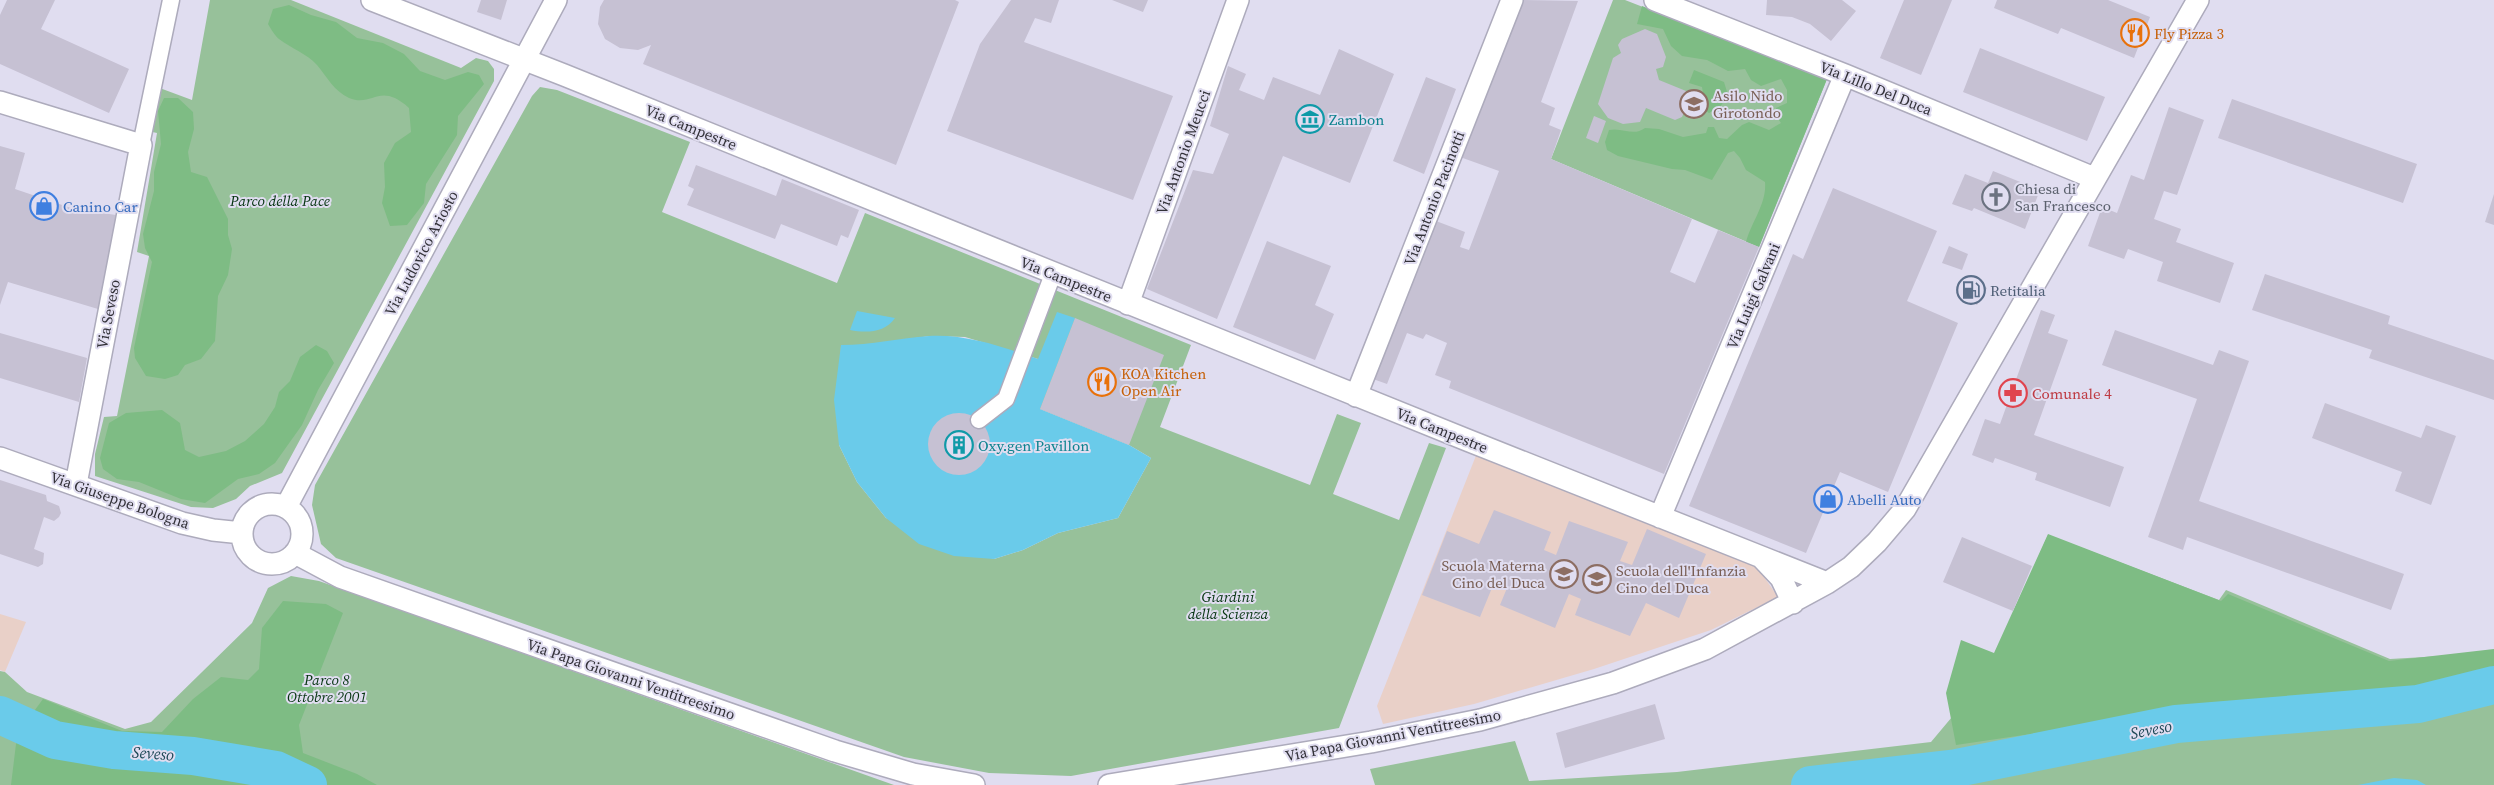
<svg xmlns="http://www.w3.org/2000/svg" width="2494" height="785" font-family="'Source Serif 4',serif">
	<rect width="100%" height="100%" fill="#e0ddf0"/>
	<path fill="#e9d0c8" d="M1477,453L1755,564L1778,597L1711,630L1594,669L1474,704L1383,724L1377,706Z
		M0,614L26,622L5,672L0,670Z"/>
	<path fill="#97c19a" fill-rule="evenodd" d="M210,0H291L461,68L476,58L488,61L494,69V81L282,473L250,486L236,499L213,508L191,507L95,476V454L104,417L117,416L149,256L137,252L157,133L148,131L157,87L192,100Z
		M1613,0H1625L1827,79L1759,247L1551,159Z
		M540,87L557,90L690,142L662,212L837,283L865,213L1191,345L1160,427L1310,485L1337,414L1361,423L1333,494L1399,520L1429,443L1446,448L1339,728L1071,776L989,773L904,757L336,558L321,544L312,505L315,485L532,96ZM930,336L965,337L1038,359L1040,409L1129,445L1151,458L1118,518L1058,533L1023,550L994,559L886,518L857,482L839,445L841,345H865Z
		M2048,535L2219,600L2226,590L2390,659L2494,653V785H1375L1370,769L1515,741L1529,781L1677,772L1931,742L1983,680Z
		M291,576L319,581L894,785H0V671L5,672L27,692L125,729L151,722L252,623L268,588Z"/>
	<path fill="#7ebc84" d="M289,5L311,15L336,22L357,38L383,43L404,54L420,71L445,80L468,72L479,75L484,84L458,116L457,135L426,184L424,203L407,225L390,226L382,203L385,187L384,163L395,143L411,132L409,108C379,81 373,108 349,98C334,91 327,77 317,65C306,53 292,49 279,39C275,36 271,29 268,24L273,9Z
		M1642,6L1827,79L1759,247L1746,242C1752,221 1767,203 1765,182L1746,170L1740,158L1734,151L1728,153L1712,180L1685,170L1672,169L1618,156L1607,150L1605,142L1609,130C1623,127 1633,137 1645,128L1659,129L1683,137L1706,133L1708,127H1714L1719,138L1727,139L1742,125L1749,122L1769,130L1781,123L1776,116V108L1787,103V90L1781,79L1761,86L1751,80L1745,69L1728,71L1707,60L1682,56L1671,46L1663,29L1637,24Z
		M1694,70L1724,82L1728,95L1720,107L1709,113L1700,107L1697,102L1703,93L1702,87L1689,83Z
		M164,98H178L193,112L194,129L188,152L191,172L207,177L228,219V235L232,249L228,275L218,296L215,341L201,359L185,365L178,375L165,379L146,376L135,358L134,348L152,262L145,248L143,234L154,191V172L161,144L158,111Z
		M316,345L327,351L334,363L318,390L302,425L275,463L259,474L238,479L205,503L181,499L139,482L117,479L103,469L100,458L109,423L126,413L162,410L180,423L185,450L199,457L226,451L245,441L264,424L275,407L279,392L290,381L300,357Z
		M2048,534L2221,601L2228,594L2389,661L2494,649V696L2392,703L2254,706L2180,712L1956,745L1946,693L1961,640L1994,653Z
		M283,601L326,604L343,613L299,725L303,753L357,774L377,785H11L16,744L29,718L43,699L122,731L162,732L193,699L221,677L248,680L259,669L262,628Z"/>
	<path fill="#6acbea" d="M857,311L895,318C885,333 866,333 850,330Z
		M1057,312L1075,318L1040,409L1129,445L1151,458L1118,518L1058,533L1023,550L994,559L954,556L919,544L886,518L857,482L839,445L834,400L841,345C871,345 900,338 929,336C967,334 1003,347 1038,359Z
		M2394,778L2417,780L2426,785H2358Z"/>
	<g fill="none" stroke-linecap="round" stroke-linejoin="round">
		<path stroke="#6acbea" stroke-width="38" d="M0,715L55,740L114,750L193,756L276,770L308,785
			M1810,785L1957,768L2176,724L2418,704L2494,685"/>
	</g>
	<path fill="#c6c1d3" d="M7,0H55L41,29L129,69L109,113L0,64V15Z
		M481,0H507L501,20L477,12Z
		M604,0H955L959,2L896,165L643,64L651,45L638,50L620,48L605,39L598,24L600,7Z
		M1011,0H1059L1051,23L1035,18L1024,42L1173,96L1133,200L947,131L980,44Z
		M1112,0H1148L1143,12Z
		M1521,0L1578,1L1541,102L1555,108L1549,125L1561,130L1551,159L1692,219L1670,272L1695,283L1718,230L1759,247L1664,474L1449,388L1451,381L1435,375L1447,343L1426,334L1423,339L1407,333L1387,384L1373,379L1436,221L1465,232L1460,247L1469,250L1499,171L1460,157Z
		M1767,0H1842L1856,11L1831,41L1810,24L1792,17L1766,15Z
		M1904,0H1952L1921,75L1880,58Z
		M1997,0H2108L2150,17L2134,58L2061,28L2058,34L1994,8Z
		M1645,29L1657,34L1666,57L1663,67L1656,69L1659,80L1686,91L1689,101L1682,117L1675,120L1646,108L1640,122L1623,124L1608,118L1598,104L1613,58L1621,53L1618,45L1622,39Z
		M1980,48L2105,97L2087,141L1963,92Z
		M1339,49L1394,74L1350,183L1283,156L1217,319L1147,289L1193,170L1213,174L1229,134L1210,126L1228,66L1246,74L1239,90L1264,100L1273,77L1320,95Z
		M1426,77L1456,89L1424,174L1393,161Z
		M2232,99L2417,164L2403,203L2218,138Z
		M2169,107L2204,120L2177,195L2164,191L2154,219L2181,229L2176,242L2234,263L2220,303L2157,281L2163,262L2128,249L2124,259L2088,246L2102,207L2117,213L2131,175L2144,180Z
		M1594,116L1606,121L1598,143L1586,138Z
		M0,146L25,153L15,189L74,209L116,215L98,309L8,282L0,305Z
		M696,165L776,196L782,179L859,210L848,238L841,235L837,246L781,224L775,239L687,205L694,189L688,186Z
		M1993,171L2040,190L2025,229L1974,208L1972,211L1952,204L1965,174L1988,183Z
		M1833,188L1937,231L1907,301L1958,323L1888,492L1840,472L1806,553L1689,506L1793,254L1803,259Z
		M2494,194V225L2485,222Z
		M1267,241L1331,266L1315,305L1334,314L1315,360L1233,327Z
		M1949,246L1968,254L1962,270L1942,263Z
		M2265,274L2390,316L2388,324L2494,360V400L2369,358L2372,350L2252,310Z
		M1966,276L1987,288L1977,305L1956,293Z
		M2041,310L2055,315L2048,333L2068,340L2034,435L2124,467L2110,507L2035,480L2037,473L1995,458L1993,463L1972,455L1985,419L2000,424Z
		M1075,318L1164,355L1129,445L1040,409Z
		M2115,330L2213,365L2219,350L2249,361L2199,501L2404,574L2391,610L2187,537L2183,550L2148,537L2197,399L2102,365Z
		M0,333L87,358L79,402L0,378Z
		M2325,403L2421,438L2426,425L2456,436L2431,505L2395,491L2402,472L2312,438Z
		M928 444a31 31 0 1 1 62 0a31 31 0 1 1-62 0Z
		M0,480L46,495L47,501L59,506L61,513L59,517L54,521L44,517L34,549L44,553L43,564L38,567L0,554Z
		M1494,510L1551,532L1544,550L1556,555L1569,521L1628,542L1620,561L1632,565L1647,529L1706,554L1679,618L1646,603L1630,636L1575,615L1581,599L1569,594L1555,628L1500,605L1507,588L1494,583L1480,617L1422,595L1447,531L1479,544Z
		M1962,537L2032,566L2013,611L1943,582Z
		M1655,704L1665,739L1565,768L1556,733Z"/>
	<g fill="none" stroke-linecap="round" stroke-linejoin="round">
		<defs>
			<path id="pedestrian" d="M141,145L171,0
				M979,420L1006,399L1053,274"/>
			<path id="minor" d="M372,0L564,75L1467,440L1827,583
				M1655,0L1845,75L2094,178
				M0,102L141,145L76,484
				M1128,304L1238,0
				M1356,396L1512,0
				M0,458L182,523L213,530L242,533
				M242 534a30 30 0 1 1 60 0a30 30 0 1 1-60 0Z
				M286,507L556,0
				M1660,517L1845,75
				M295,553L340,577L835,751L913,774L974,785
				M1763,559L1781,578L1793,603
				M1109,785L1371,742L1480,720L1613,683L1705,649L1827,583L1851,567L1877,542L1905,509L2198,0"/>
		</defs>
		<use href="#pedestrian" stroke="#adabbc" stroke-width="19"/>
		<use href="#minor" stroke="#adabbc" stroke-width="24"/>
		<use href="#pedestrian" stroke="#fff" stroke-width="16"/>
		<use href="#minor" stroke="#fff" stroke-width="21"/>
	</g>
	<defs>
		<symbol id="restaurant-ring" viewBox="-11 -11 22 22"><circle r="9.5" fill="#e0ddf0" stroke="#e8710a" stroke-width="1.5"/><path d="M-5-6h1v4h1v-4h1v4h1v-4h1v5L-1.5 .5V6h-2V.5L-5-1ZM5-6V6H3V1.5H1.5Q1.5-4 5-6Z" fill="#e8710a"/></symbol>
		<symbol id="school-ring" viewBox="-11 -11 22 22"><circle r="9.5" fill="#e0ddf0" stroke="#8d6e63" stroke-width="1.5"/><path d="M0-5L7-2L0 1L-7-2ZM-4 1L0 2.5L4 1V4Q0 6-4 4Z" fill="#8d6e63"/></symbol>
		<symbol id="museum-ring" viewBox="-11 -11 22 22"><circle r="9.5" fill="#e0ddf0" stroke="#0f9aa8" stroke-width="1.5"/><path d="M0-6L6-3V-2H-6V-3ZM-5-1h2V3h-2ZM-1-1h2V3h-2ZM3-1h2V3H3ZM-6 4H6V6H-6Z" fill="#0f9aa8"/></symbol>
		<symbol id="church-ring" viewBox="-11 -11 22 22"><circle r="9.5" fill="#e0ddf0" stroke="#6b7280" stroke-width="1.5"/><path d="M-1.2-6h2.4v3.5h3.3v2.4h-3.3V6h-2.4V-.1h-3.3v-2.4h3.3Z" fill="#6b7280"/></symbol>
		<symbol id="shop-ring" viewBox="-11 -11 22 22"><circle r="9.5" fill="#e0ddf0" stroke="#3f7fe0" stroke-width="1.5"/><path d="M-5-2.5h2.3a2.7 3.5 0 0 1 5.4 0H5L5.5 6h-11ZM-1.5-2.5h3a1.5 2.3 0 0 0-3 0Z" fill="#3f7fe0"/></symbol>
		<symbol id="fuel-ring" viewBox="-11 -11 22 22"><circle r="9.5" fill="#e0ddf0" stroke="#5c6f8a" stroke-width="1.5"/><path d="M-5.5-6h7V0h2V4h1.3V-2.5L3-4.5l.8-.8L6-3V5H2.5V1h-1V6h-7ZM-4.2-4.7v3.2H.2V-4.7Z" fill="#5c6f8a"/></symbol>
		<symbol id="pharmacy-ring" viewBox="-11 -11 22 22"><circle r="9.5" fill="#e0ddf0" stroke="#e0444e" stroke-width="1.5"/><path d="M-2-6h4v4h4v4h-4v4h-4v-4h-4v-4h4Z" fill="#e0444e"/></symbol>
		<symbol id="building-ring" viewBox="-11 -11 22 22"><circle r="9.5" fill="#e0ddf0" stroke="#0f9aa8" stroke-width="1.5"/><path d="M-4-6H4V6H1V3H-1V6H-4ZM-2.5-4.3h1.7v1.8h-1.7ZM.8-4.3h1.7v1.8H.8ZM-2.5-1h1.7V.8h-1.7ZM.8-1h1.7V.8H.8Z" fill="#0f9aa8"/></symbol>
	</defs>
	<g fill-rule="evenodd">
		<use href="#restaurant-ring" x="2119" y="17" width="32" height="32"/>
		<use href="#school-ring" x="1678" y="88" width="32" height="32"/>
		<use href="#museum-ring" x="1294" y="103" width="32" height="32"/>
		<use href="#church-ring" x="1980" y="181" width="32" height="32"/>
		<use href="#shop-ring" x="28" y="190" width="32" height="32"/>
		<use href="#fuel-ring" x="1955" y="274" width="32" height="32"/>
		<use href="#restaurant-ring" x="1086" y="366" width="32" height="32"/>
		<use href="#pharmacy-ring" x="1997" y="377" width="32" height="32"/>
		<use href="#building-ring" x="943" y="429" width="32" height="32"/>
		<use href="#shop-ring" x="1812" y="483" width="32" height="32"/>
		<use href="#school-ring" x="1548" y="558" width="32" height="32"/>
		<use href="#school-ring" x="1581" y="563" width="32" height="32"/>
	</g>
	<g text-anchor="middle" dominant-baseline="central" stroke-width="4" stroke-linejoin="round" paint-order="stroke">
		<g font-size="15" fill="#c56008" stroke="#e0ddf0" text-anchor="start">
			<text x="2154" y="33">Fly Pizza 3</text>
			<text x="1121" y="373">KOA Kitchen<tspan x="1121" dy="17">Open Air</tspan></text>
		</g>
		<g font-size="15" fill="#323138" stroke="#e0ddf0">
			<text transform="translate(1876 88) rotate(22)">Via Lillo Del Duca</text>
			<text transform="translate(691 127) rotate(22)">Via Campestre</text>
			<text transform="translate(1183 152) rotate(-70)">Via Antonio Meucci</text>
			<text transform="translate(1434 198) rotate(-69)">Via Antonio Pacinotti</text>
			<text transform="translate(421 253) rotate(-62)">Via Ludovico Ariosto</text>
			<text transform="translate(1066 279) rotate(22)">Via Campestre</text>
			<text transform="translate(1753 296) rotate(-67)">Via Luigi Galvani</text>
			<text transform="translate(108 314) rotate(-79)">Via Seveso</text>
			<text transform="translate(1442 430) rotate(22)">Via Campestre</text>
			<text transform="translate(120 500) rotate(19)">Via Giuseppe Bologna</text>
			<text transform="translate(631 679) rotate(19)">Via Papa Giovanni Ventitreesimo</text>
			<text transform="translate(1393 735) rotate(-11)">Via Papa Giovanni Ventitreesimo</text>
		</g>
		<g font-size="15" fill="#785e54" stroke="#e0ddf0" text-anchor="start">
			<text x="1713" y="95">Asilo Nido<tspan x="1713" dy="17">Girotondo</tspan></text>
			<text x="1545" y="565" text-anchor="end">Scuola Materna<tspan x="1545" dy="17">Cino del Duca</tspan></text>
			<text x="1616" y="570">Scuola dell'Infanzia<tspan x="1616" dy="17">Cino del Duca</tspan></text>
		</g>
		<g font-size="15" fill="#0d838f" stroke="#e0ddf0" text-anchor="start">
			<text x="1329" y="119">Zambon</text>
			<text x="978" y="445">Oxy.gen Pavillon</text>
		</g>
		<g font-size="15" fill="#5b616d" stroke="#e0ddf0" text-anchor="start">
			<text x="2015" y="188">Chiesa di<tspan x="2015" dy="17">San Francesco</tspan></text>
		</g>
		<g font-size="15" font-style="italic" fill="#053410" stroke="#e0ddf0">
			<text x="280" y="200">Parco della Pace</text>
			<text x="1228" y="596">Giardini<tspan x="1228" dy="17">della Scienza</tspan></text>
			<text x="327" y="679">Parco 8<tspan x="327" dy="17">Ottobre 2001</tspan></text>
		</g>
		<g font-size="15" fill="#366cbe" stroke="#e0ddf0" text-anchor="start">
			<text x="63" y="206">Canino Car</text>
			<text x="1847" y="499">Abelli Auto</text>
		</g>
		<g font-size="15" fill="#4e5e75" stroke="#e0ddf0" text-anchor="start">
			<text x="1990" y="290">Retitalia</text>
		</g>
		<g font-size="15" fill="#be3a42" stroke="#e0ddf0" text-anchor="start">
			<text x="2032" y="393">Comunale 4</text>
		</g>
		<g font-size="16" font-style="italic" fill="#1b4654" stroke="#e0ddf0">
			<text transform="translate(2151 729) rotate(-11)">Seveso</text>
			<text transform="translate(153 753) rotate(4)">Seveso</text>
		</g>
	</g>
</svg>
